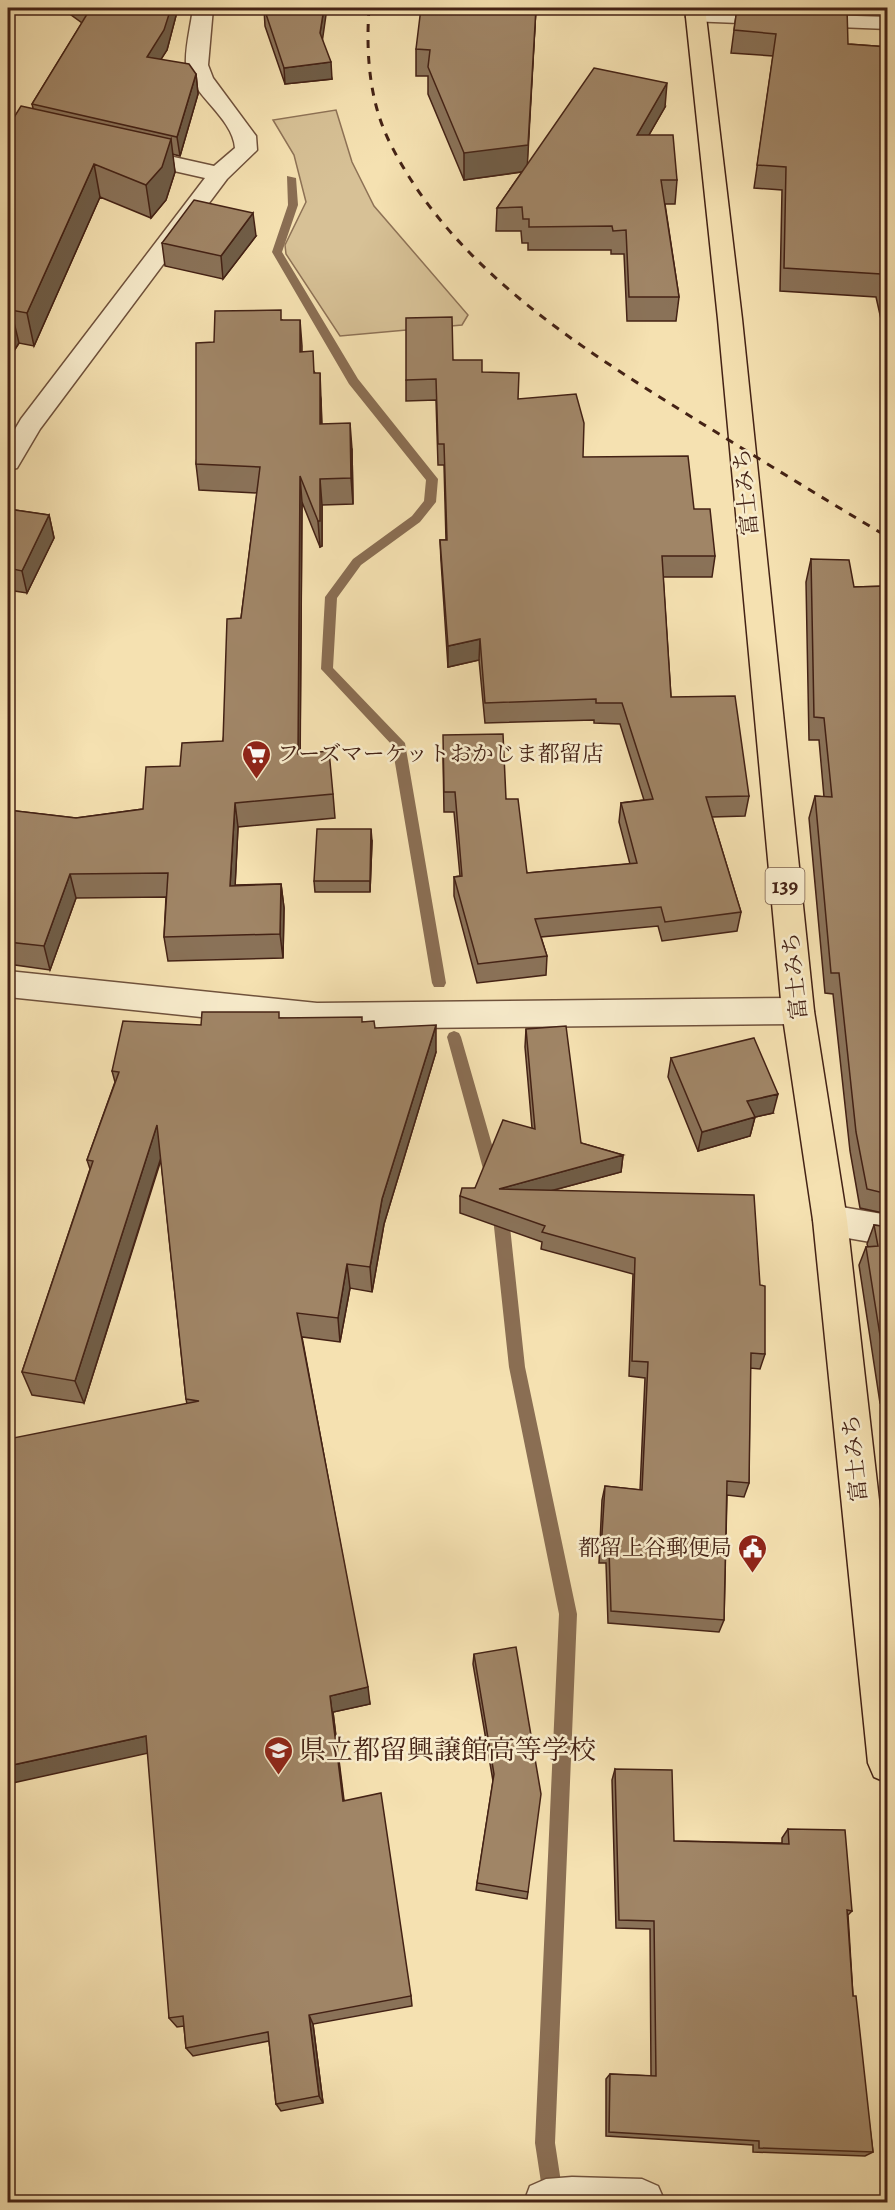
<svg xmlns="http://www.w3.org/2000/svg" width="895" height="2210" font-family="Alegreya,'Noto Serif JP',serif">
	<rect width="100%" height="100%" fill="#f5e1b1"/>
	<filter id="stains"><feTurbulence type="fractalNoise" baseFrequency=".00333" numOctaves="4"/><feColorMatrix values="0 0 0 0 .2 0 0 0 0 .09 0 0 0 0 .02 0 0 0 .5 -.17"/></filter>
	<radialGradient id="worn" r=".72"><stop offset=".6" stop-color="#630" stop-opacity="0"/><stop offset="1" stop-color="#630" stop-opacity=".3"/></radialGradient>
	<path fill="#d7c196" stroke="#8e7256" stroke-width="1.5" d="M336,110L352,162L374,206L468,315L462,325L340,336L286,254L285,245L306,202L294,155L273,120Z"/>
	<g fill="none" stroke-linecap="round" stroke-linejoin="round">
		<path fill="#8a6e53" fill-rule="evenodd" d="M287,176L296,178L298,205L282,252L358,379L438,479L436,502L420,522L361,565L337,598L333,668L405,743L446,983L444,987H434L432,983L392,745L321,669L325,597L353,559L412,516L424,501L426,480L349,384L272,252L288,205Z
			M454,1031L459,1033L461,1037L501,1176L498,1181L493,1183L488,1181L485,1176L447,1037L449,1033Z
			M500,1201L505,1203L508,1208L525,1367L577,1614L555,2143L564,2202H544L535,2143L559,1614L509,1367L492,1208L495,1203Z"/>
		<defs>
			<path id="minor" d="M193,8H213L208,65L213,78L256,136L257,150L227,179L40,429L17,468L8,470V441L21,419L205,178L121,159L118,154L121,149L129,147L214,166L235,148C233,117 189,93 186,64C185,47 191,25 193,8Z
				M696,11L888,17V29L689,21L686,17L689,13Z
				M8,971L317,1003L798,998L809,1002L814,1011L809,1020L798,1024L317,1029L8,997Z
				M830,1205L888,1215V1245L830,1235L818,1231L813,1220L818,1209Z
				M572,2177L642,2179L658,2186L665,2202H524L530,2186L546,2179Z"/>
			<path id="highway" d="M685,8H705L742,319L814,1011L847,1220L888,1579V1783L874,1777L868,1763L813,1220L782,1011L718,319Z"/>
		</defs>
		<use href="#minor" stroke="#70523c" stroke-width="3"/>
		<use href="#highway" stroke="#442215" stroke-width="3"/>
		<use href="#minor" fill="#f8eccc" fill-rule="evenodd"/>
		<use href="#highway" fill="#f5e1b1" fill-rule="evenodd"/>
		<path stroke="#442215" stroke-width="3" stroke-dasharray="8 8" stroke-linecap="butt" d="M369,8C366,53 369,100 389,141C452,269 581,348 698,421C761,460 824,499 888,537"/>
	</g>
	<path fill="#8a7258" stroke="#442215" stroke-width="1.5" d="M63,8H178L167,50L160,60L196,74L198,94L180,156L172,154L175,172L166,200L151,218L100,197L34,346L19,343L8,360V127L33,108L32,104L82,23L63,9Z
		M536,8L527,164L665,107L649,135L677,180L675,204H665L679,297L676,321H627L624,254H611V250H528V243H522L521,231H496L497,208L522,172L464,180L428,94V76H416V49Z
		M737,8L848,44L888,47V350L876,297L780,291L782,190L754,188L773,56L731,53Z
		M264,9L322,39L332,79L285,84L265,26Z
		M256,236L223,279L165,266L162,243Z
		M282,320L315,373L321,399L322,424L352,449L353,504L322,505V546L320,547L302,502L300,754L333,794L335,818L238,827L235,885L281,884L284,908L283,958L168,961L164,937L166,897L76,898L50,970L8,964V810L76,818L143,809L180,766L223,741L241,618L257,493L199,490L196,464L214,342Z
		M453,360L482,372L518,399L583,457L694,509L715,556L712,577H663L671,697L749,796L745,816L712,817L741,912L737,931L662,941L658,926L541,937L547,956L546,975L477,983L454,896V877L460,876L454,812H444L443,755L506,799L527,873L630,864L619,822L621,803L644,800L620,724L594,723V720L485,723L479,660L448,667L441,561L440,540H446L444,465H438L436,400L406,401V380Z
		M8,509L49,515L54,538L27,593L8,590Z
		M811,559L854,587L888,586V1214L860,1208L850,1151L833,994L825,993L809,818L815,796L824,797L819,740H809L806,582Z
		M372,841L370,892H315L314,881Z
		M279,1018L363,1022L375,1028L436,1052L384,1224L372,1292L350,1288L340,1342L302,1337L370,1704L333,1712L344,1800L411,1996L412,2006L313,2024L323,2103L281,2111L276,2104L269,2041L193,2056L186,2048L184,2026L177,2027L169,2018L187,1404L186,1399L161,1160L84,1403L32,1395L22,1372L90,1169L87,1160L115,1082L112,1071L201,1025Z
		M526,1029L581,1143L623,1155L621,1172L554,1190L765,1354L760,1369L750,1368L749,1483L744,1497L727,1495L724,1620L719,1632L608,1623L606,1563H599L602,1500L605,1486L640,1490L645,1378L629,1376L633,1274L541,1249L542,1242L460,1213V1196L475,1188L532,1128L525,1047Z
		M671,1058L773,1113L755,1117L750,1136L698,1151L668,1077Z
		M874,1225L888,1227V1403H880L859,1265L866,1247H868L867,1244Z
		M474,1654L528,1892L527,1899L476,1890L493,1781L473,1664Z
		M615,1769L674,1841L782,1843V1838L788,1829L852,1911L848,1915L853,1996L873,2152L865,2156L753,2152V2145L606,2136V2079L610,2074L651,2076L650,1929L616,1928L612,1780Z"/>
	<path fill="#705d47" stroke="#442215" stroke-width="1.5" d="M171,8H178L167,50L150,77L147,57Z
		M324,8H327L321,50L320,33Z
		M536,8L527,171L464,180V153Z
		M331,62L332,79L285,84L284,68Z
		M196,74L198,94L180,156L177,137Z
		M667,83L665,107L635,159L637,135Z
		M171,139L175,172L166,200L151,218L146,185Z
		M94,164L100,197L34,346L27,313Z
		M253,213L256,236L223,279L221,256Z
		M11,310L19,343L8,360V316Z
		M300,320L302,346V378L300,352Z
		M320,373L321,399L322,450L320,424Z
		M350,423L352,449L353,504L351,478Z
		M300,476L302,502L300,779L298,754Z
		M320,479L322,505V546L320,547L318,521Z
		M49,515L54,538L27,593L22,571Z
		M480,639L479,660L448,667V646Z
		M235,803L238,827L234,909L230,886Z
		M371,829L372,841L370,892V881Z
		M70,874L76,898L50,970L44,946Z
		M281,884L284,908L283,958L280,934Z
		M436,1025V1052L384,1224L372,1292L370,1267L382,1199Z
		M778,1094L773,1113L743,1120L747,1101Z
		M755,1117L750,1136L698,1151L702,1132Z
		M157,1125L163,1151L84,1403L75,1381Z
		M623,1155L621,1172L498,1205L499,1189Z
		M347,1264L350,1288L340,1342L338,1318Z
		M368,1687L370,1704L333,1712L345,1815L343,1801L330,1696Z
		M146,1736L153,1752L8,1784V1766Z
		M309,2015L313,2024L323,2103L319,2096Z"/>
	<path fill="#a08566" stroke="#442215" stroke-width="1.5" d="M84,8H171L164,30L147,57L189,64L196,74L177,137L32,104L89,11Z
		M264,8H324L320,33L331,62L284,68Z
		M421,8H536L528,145L464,153L428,67L430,50L416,49Z
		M737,8H847L848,44L888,47V304L881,274L784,268L786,167L757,165L776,34L734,30Z
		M594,68L667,83L637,135H673L677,180H661L679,297H629L626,230L613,231L612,226L529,227V219H523L522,207L497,208Z
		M21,106L171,139L162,167L146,185L94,164L27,313L11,310L8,316V127Z
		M194,200L253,213L221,256L162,243Z
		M281,310V320H300V352L313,351L314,373H320V424L350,423L351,478L320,479V521H318L300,476L298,754L329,751L333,794L235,803L230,886L281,884L280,934L164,937L168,873L70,874L44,946L8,942V810L76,818L143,809L146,767L180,766L182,743L223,741L227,619L241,618L260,467L196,464V343L214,342L215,311Z
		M452,317L453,360H482V372L519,373L518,399L576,394L584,423L583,457L688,456L694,509H710L715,556H662L671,697L735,696L749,796L706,797L741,912L665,922L661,907L535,919L547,956L478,964L454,877L462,876L455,792H444L443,735L503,734L506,799H518L527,873L637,863L621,803L653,799L622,703H596V699L485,703L480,639L448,646L440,540H447L444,444H438L436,379L406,380V318Z
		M8,509L49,515L22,571L8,568Z
		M811,559L849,560L854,587L888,586V1194L867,1189L856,1132L839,973H831L815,796L832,797L824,718L814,717Z
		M317,829H371L370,881H314Z
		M202,1012H279V1018L362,1017V1022L374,1021L375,1028L436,1025L382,1199L370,1267L347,1264L338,1318L297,1313L368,1687L330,1696L343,1801L381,1793L411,1996L309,2015L319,2096L276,2104L268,2032L186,2048L183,2016L169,2018L146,1736L8,1766V1439L199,1401L186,1399L157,1125L75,1381L22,1372L93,1161L87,1160L119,1072L112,1071L123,1021L201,1025Z
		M566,1026L581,1143L623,1155L499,1189L754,1195L760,1285L765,1286V1354L751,1353L749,1483L727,1481L724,1620L611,1611L609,1550H601L605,1486L642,1490L648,1362L632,1361L635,1258L542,1232L545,1226L460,1196L462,1188H475L503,1120L535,1129L526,1029Z
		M754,1038L778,1094L747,1101L755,1117L702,1132L671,1058Z
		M874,1225L888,1227V1386L866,1247L878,1246Z
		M516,1647L541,1794L528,1892L477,1883L494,1774L474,1654Z
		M615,1769L672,1770L674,1841L789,1844L788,1829L845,1830L852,1911L847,1910L853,1996H856L873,2152L759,2148V2141L609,2132L610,2074L656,2076L654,1921L619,1920Z"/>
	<defs>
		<symbol id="supermarket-pin" viewBox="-11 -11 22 30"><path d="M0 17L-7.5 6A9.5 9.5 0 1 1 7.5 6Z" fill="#8f2418" stroke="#f8eccc"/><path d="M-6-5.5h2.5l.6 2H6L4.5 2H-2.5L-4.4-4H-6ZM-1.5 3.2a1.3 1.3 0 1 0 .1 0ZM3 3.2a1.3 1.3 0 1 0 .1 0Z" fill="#fff"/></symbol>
		<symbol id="civic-pin" viewBox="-11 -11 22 30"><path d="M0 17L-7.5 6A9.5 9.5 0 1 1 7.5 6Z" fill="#8f2418" stroke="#f8eccc"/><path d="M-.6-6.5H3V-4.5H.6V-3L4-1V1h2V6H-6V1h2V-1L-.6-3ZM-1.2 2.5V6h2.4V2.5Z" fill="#fff"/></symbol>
		<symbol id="school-pin" viewBox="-11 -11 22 30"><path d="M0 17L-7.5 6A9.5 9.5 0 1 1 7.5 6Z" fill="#8f2418" stroke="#f8eccc"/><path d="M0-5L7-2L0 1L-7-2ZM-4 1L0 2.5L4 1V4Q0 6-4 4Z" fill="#fff"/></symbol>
	</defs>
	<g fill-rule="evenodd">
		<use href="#supermarket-pin" x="240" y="738" width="33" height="45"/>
		<use href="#civic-pin" x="736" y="1532" width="33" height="45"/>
		<use href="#school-pin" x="262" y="1734" width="33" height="45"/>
	</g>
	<g text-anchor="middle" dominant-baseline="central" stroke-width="5" stroke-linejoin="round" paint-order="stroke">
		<rect fill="#f8eccc" stroke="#7a5f4c" stroke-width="1.5" x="765.5" y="868" width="39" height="36" rx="4.5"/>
		<g font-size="21" font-weight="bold" fill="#442215">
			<text x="785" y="886">139</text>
		</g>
		<g font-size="22" fill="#442215" stroke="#f8eccc">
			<text transform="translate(746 492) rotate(-96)">富士みち</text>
			<text transform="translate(795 976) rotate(-96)">富士みち</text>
			<text transform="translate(855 1458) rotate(-96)">富士みち</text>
		</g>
		<g font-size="22" fill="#442215" stroke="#f8eccc" text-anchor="start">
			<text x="277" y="754">フーズマーケットおかじま都留店</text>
			<text x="732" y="1548" text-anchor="end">都留上谷郵便局</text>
		</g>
		<g font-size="27" fill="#442215" stroke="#f8eccc" text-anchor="start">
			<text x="299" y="1750">県立都留興譲館高等学校</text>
		</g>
	</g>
	<rect width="895" height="2210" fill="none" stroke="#f5e1b1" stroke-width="30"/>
	<rect x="9" y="9" width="877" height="2192" fill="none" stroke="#442215" stroke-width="3"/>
	<rect x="15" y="15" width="865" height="2180" fill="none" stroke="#442215" stroke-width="1.5"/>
	<rect width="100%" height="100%" filter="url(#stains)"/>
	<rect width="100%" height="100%" fill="url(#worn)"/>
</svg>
